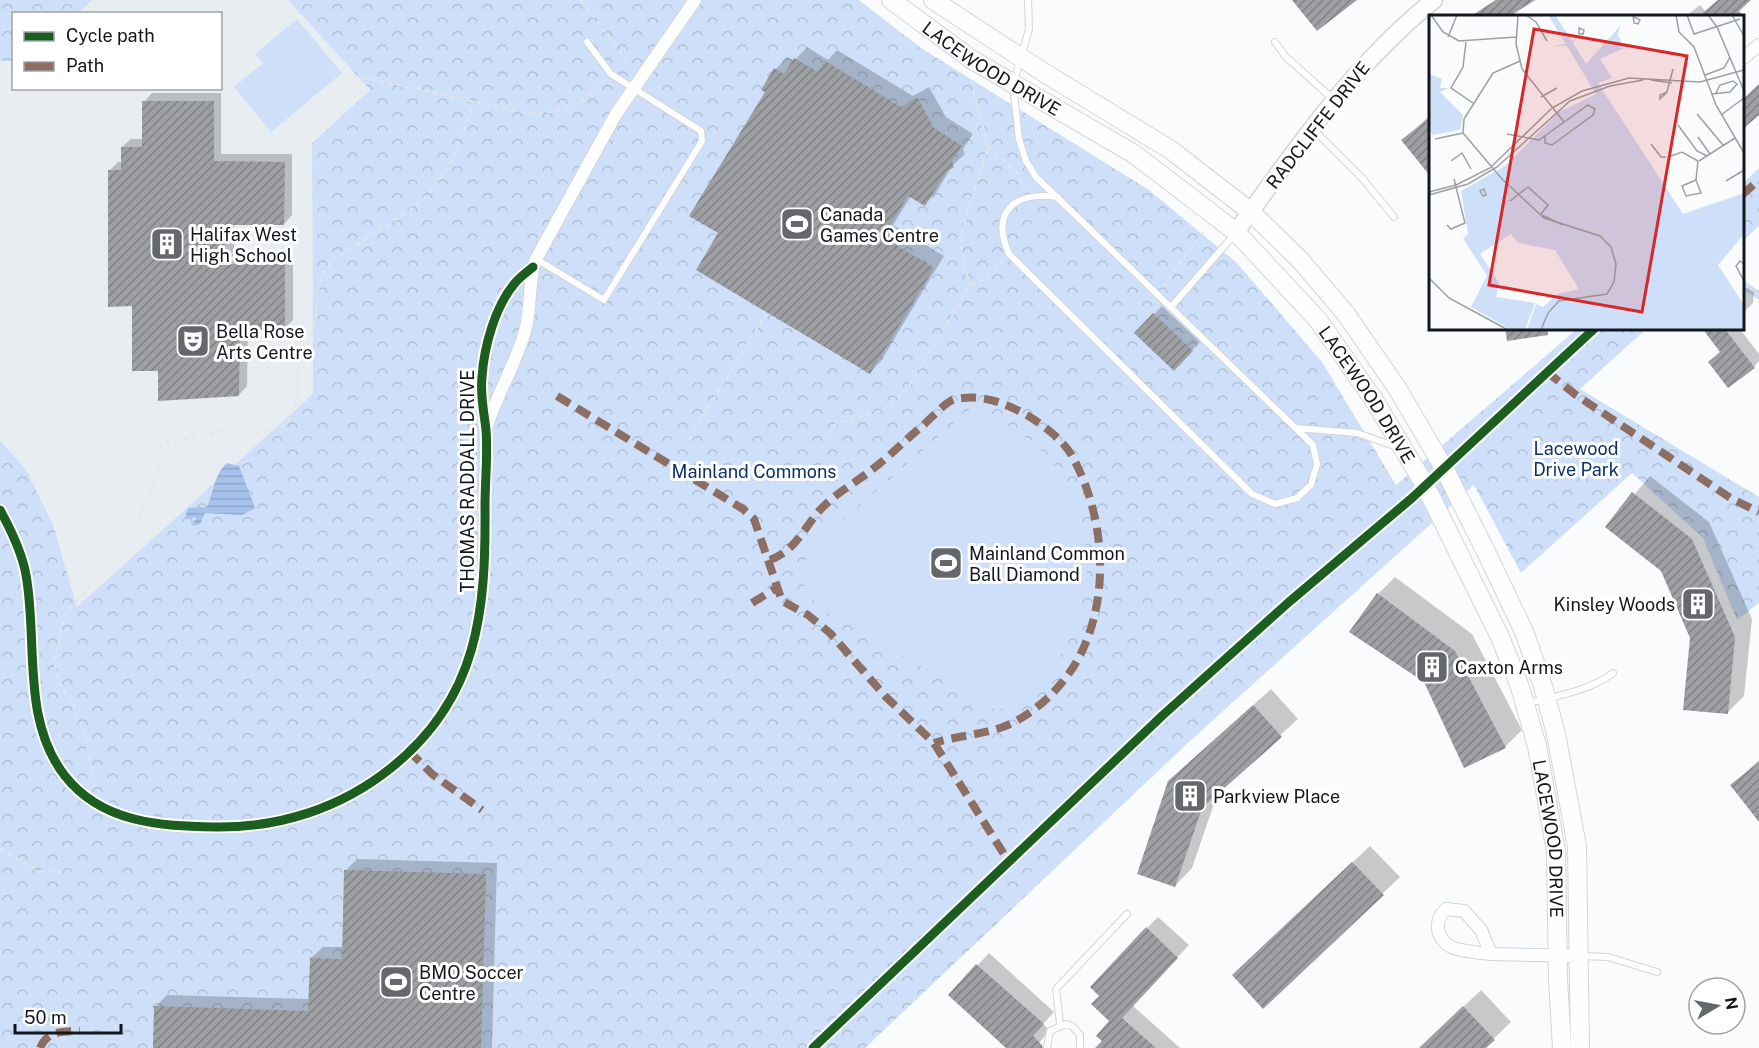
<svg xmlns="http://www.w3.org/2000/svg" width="1759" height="1048" font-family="'Public Sans',sans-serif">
	<defs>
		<pattern id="park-crowns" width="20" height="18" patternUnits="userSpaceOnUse" patternTransform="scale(1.5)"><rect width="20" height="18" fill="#cee0f9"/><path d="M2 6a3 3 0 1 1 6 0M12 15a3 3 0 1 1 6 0" fill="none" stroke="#b0bfd5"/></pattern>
		<pattern id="water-rules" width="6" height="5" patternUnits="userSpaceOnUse" patternTransform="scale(1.5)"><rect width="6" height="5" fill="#a6c2ea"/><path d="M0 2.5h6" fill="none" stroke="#8ea6c8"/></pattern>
		<pattern id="building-hatch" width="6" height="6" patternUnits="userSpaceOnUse" patternTransform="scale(1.5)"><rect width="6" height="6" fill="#9d9fa3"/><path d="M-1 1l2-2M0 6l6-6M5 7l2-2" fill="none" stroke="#7f8184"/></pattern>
	</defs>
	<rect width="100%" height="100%" fill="#f9fbfd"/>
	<path fill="#e8edf2" d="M93,0H288L370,90L312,143L313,394L77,608L53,523L27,471L0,440V61H13L14,88H220V14L78,13Z"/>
	<path fill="url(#park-crowns)" d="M0,0H93L78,13L14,14L13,61H0Z
		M288,0H859L921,48L1149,190L1236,262L1322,362L1396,485L1577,329H1646L1580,389L1759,497V603L1737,620L1703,538L1632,473L1521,573L1474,485L1190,741L865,1048H0V440L27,471L53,524L77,607L313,394L312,143L370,90Z
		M1759,168V226L1743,241V183Z
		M1743,280L1759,291V300L1743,289Z"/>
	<path fill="#cee0f9" d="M297,19L342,73L271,132L234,87L263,63L255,54Z
		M970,409C1060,437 1106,520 1080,611C1073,635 1061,660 1043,678C1030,691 1013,701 998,711L820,608C800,587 798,576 810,549Z"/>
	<path fill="url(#water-rules)" d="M227,463L239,466L255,508L242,515L205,513L200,524L191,526L197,517L185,519L188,508L207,507C214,492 214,474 227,463Z"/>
	<path fill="#0003" d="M1495,0H1536L1510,16H1471Z
		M1718,0H1748L1731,16H1686L1700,5L1706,12Z
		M807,47L828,60L837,50L913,96L929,87L946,117L973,134L963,149L965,154L952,166L936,193L925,204L911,196L893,225L944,256L881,361L870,372L720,232L767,91L764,89L776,69L787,57L794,61Z
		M152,93H221V154H292V215L284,224L234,223V256H293V320L284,329H248L247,386L239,395L160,370L134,305L110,170L118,162H122V147L131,139H143L144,102Z
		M1430,115V175L1403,140Z
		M1742,288L1754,289L1753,303L1745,311H1742Z
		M1162,306L1200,342L1174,369L1136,333Z
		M1704,328H1739L1759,354V361L1754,367L1710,362L1721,351Z
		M1650,476L1709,522L1752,619L1744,696L1727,713L1662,570L1607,527Z
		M1395,577L1472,634L1522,730L1505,747L1425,681L1378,594Z
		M1271,689L1298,719L1218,792L1192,868L1175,886L1188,764Z
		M1759,760V820L1732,785Z
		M1370,846L1400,877L1382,894L1251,958Z
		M357,859L497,863L492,1048H154L155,1007L167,995L310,999L311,958L323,947H344L346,870Z
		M1158,917L1189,945L1132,1005L1180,1048H1097L1104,1041L1111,1021L1101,996L1147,928Z
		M989,953L1054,1012L1043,1024L1050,1030L1039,1043L1045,1048H1009L950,995Z
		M1481,990L1511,1022L1484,1048H1420Z"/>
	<path fill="url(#building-hatch)" d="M1292,0H1357L1317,31Z
		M1496,0H1534L1510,16H1472Z
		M1718,0H1751L1739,11L1743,16H1699Z
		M794,58L818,72L825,61L901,107L917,97L934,128L962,146L952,161L954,167L946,172L925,206L908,196L883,237L934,268L870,374L696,270L718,233L689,216L765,92L761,90L774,68L784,74Z
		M1759,84V115L1743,129V99Z
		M142,101H214V161L285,162L284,225H226V264H285V330H240L239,396L158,401V371H132V306L108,307V170H121V147H142Z
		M1431,117V177L1401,140Z
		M1153,313L1193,351L1174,371L1134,333Z
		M1505,328H1547L1548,335L1507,341Z
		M1702,328H1724L1755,368L1728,388L1708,362L1720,352Z
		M1632,492L1692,539L1735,637L1728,714L1683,710L1690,638L1661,571L1605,527Z
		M1377,593L1455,651L1506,748L1464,768L1424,682L1349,632Z
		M1253,705L1282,737L1202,808L1175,887L1137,874L1168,781Z
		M1759,762V822L1730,785Z
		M1352,862L1384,895L1263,1009L1232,975Z
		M344,870L486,874L481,1048H153L154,1006L308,1011L310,958L342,959Z
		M1146,927L1178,958L1122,1018L1156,1048H1095L1102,1041L1096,1036L1109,1021L1091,1004L1099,996L1090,987Z
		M976,964L1044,1024L1033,1036L1042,1045V1048H1006L948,995Z
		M1463,1006L1495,1040L1486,1048H1419Z"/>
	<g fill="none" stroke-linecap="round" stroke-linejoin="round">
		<defs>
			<path id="service" d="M1028,0L1029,29L1013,85L1019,139L1026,161L1036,177L1313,445L1317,464L1311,485L1297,498L1275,504L1252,494L1009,254C990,211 1015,191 1058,197
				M1275,42L1286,57L1333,99
				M1314,130L1362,178L1394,217
				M536,259L604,300L702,141L701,131L611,74L587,42
				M1171,307L1234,235
				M1296,428L1357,433L1397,447
				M1528,703C1557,696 1589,691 1613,673
				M1582,956L1608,957L1657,972
				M1060,1024L1056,989L1127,914
				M1047,1048L1050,1031L1066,1024L1072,1026L1080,1035V1048"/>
			<path id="minor" d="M1742,59L1759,45
				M487,426C497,393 518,361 526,327C531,308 529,274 536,259L616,114L695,0
				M0,510C11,530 22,552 26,575C38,641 21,720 65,776C102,823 160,826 215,827C280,828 341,808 391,768C479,698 486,610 485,506C485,481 488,455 486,430C484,412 480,395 482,377C484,347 495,306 515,283C520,277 527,272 533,267
				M1491,954C1480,953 1468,952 1457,949C1438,944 1431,923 1446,909L1464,911L1481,930L1491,954L1578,956"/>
			<path id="tertiary" d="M1236,232C1296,149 1353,65 1434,0"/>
			<g id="secondary">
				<path id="s1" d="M891,0L971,59L1134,154L1236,232L1318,320L1374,400L1425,485L1500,637L1520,687L1537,746L1556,851L1558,979L1562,1048"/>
				<path d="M933,0L1043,72L1171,150L1251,212L1301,261L1346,314L1397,388L1444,468L1489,558L1525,634L1543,686L1556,734L1577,846L1580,1048"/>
			</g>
		</defs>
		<use href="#service" stroke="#d2d5d9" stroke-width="8"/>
		<use href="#minor" stroke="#d2d5d9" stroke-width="14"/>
		<use href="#tertiary" stroke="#d2d5d9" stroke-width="19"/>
		<use href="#secondary" stroke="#d2d5d9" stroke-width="20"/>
		<path stroke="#e5e5e6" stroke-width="2" stroke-dasharray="4.5 4.5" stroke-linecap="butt" d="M581,0L626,60
			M353,75L531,114C563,112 583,103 605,80
			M988,147L1017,173L1025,189
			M1742,284L1759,294
			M969,286L961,246L962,231L988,147L970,77
			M1163,286L1206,228
			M828,434L837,423L885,409L907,389L969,287L988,277L1003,260
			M689,439L765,315
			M139,517L159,469L161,445C182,440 203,434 224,432C243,430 261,435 279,428C302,418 294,385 299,365C303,352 311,341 314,327C320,298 312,283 334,259C363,239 414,213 435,186C454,162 463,132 474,103
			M91,586L69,609L63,623L54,661L59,683L73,705L84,733L95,786
			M0,849L39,871L65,872"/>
		<use href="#service" stroke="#fefeff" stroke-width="6"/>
		<use href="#minor" stroke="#fefeff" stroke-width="12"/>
		<use href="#tertiary" stroke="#fefeff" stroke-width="16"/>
		<use href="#secondary" stroke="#fefeff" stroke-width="18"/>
		<path stroke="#8d6e63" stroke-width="8" stroke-dasharray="15 8" stroke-linecap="butt" d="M1742,195L1759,180
			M1547,372L1576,395L1732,499L1759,512
			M557,396L743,509L754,519L782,601L808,615L830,633L886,697L934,743L1009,862
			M770,560C795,551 804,528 820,510C834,494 854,484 870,471C888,458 904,441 921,427C931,419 945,401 956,399C979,395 997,400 1017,410C1035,418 1063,439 1072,456C1110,524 1113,625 1059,686C1046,702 1020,722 1000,728C979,735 956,736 934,743
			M752,603L778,587
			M409,751L432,774L482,810
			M40,1048C48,1030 62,1032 80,1031"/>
		<defs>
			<path id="cycleway" d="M0,510C11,530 22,552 26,575C38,641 21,720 65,776C102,823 160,826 215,827C280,828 341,808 391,768C479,698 486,610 485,506C485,481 488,455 486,430C484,412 480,395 482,377C484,347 495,306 515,283C520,277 527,272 533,267
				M813,1048L1163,715L1289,602L1412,498L1595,328"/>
		</defs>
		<use href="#cycleway" stroke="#fff" stroke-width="13"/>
		<use href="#cycleway" stroke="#1b5e20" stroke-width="9"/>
	</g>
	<defs>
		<symbol id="stadium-square" viewBox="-11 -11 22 22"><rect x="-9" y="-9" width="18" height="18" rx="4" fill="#64676b" stroke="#fff"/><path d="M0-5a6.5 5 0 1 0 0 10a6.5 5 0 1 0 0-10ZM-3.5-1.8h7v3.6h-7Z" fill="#fff"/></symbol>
		<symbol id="building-square" viewBox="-11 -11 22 22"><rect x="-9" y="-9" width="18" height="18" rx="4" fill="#64676b" stroke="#fff"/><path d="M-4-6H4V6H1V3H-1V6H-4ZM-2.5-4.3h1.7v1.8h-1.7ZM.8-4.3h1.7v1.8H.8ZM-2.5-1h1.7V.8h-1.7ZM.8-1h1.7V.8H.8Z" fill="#fff"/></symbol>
		<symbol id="theatre-square" viewBox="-11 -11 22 22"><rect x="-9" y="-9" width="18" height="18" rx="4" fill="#64676b" stroke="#fff"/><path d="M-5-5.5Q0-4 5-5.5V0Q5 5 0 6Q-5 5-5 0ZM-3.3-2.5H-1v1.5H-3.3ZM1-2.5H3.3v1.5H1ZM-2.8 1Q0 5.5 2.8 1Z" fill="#fff"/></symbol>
	</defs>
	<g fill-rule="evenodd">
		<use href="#stadium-square" x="778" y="205" width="38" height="38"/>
		<use href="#building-square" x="148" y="225" width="38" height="38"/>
		<use href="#theatre-square" x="174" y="322" width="38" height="38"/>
		<use href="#stadium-square" x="927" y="544" width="38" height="38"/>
		<use href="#building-square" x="1679" y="585" width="38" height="38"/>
		<use href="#building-square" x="1413" y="648" width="38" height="38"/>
		<use href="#building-square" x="1171" y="777" width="38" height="38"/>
		<use href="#stadium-square" x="377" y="963" width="38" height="38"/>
	</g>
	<g text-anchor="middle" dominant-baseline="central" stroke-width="6" stroke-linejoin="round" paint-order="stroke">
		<g font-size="18" fill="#13171d" stroke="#fff">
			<text stroke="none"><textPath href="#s1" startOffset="122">LACEWOOD DRIVE</textPath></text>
			<text transform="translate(1318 125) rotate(-52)">RADCLIFFE DRIVE</text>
			<text stroke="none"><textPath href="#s1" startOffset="626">LACEWOOD DRIVE</textPath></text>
			<text transform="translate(467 481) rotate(-90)">THOMAS RADDALL DRIVE</text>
			<text stroke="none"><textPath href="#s1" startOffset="1112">LACEWOOD DRIVE</textPath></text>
		</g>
		<g font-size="18" fill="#13171d" stroke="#fff" text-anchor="start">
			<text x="820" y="214">Canada<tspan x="820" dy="21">Games Centre</tspan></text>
			<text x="190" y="234">Halifax West<tspan x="190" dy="21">High School</tspan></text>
			<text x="216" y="331">Bella Rose<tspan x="216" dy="21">Arts Centre</tspan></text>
			<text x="969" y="553">Mainland Common<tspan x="969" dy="21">Ball Diamond</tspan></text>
			<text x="1675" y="604" text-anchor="end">Kinsley Woods</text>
			<text x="1455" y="667">Caxton Arms</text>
			<text x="1213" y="796">Parkview Place</text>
			<text x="419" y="972">BMO Soccer<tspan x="419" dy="21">Centre</tspan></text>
		</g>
		<g font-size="18" fill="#0d3264" stroke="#fff">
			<text x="1576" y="448">Lacewood<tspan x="1576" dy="21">Drive Park</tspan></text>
			<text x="754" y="471">Mainland Commons</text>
		</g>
	</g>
	<g transform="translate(1429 15)">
		<rect width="315" height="315" fill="#f9fbfd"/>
		<path d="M119,0H126L143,26L149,21L144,28L157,49L191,11L189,20L195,33L171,44L183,63L169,68L254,199L315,178V219L289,250L315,290V315H98L107,289L114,292L129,279L150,274L126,235L89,228L82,219L51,239L70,268L67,282L106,288L96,315H82L42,292L58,261L34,223L39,219L32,176L76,151L130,97L167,79L138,31H123L137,29ZM0,59L13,64L11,73H20L11,77L34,100L31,115L4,120L0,115Z" fill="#cee0f9"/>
		<path d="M168,126L181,131L189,143L165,168L145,139L154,129ZM233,244L278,253L274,276L262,274L258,298L224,291Z" fill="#cee0f9"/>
		<path fill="none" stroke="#9da0a3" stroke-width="1.5" d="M2,0L14,17L30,26L87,22M89,0L87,29L93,54L135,107M97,0L107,7L118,26M204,0L205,8L209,9L211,5L205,2M247,0L250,17L265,32L287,90L315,138M258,0L265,19L311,4M279,0L288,12L315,76M303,0L315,21M150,13L155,15L154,19H150ZM19,22L28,0M37,27L34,52L22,73L44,88M91,46L64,58L35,104L34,118L73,164L115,203L171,221L182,232L187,249L185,267L178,279L130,286L119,298L112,315M276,60L295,53L301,42M222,65L243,68M238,77L231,84V80L238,77L244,54M283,79L301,77L308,69L304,66L291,70L287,78M112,82L128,73M268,99L294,130M292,100L315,83M249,110L268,136L278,141M78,119L110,125L159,90L166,94L164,100L123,130L116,128V121M269,122L281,139M6,124L34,118M222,129L232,142H237M242,141L253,137L269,146M22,146L33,138L42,154M270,146L306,123M267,165L253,171L257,181L272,178L267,165L269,146M297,166L315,155M55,174L57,180L54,181L51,176ZM0,177L27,170L61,153L123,93L153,76L200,63L271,67L315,55M0,180L39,169L68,152L141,86L181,71L214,65M81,186L99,172L119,190L112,199M113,200L134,210M18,210L22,214L36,208L25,164M315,249L311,246L307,251L315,266M0,263L20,283L79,315"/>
		<path fill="#d62828" fill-opacity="0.15" stroke="#d62828" stroke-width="3" d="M105,14L258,41L213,297L60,270Z"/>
		<rect width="315" height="315" fill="none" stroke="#13171d" stroke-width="3"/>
	</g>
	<rect x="12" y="12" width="210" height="78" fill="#ffffff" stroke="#a1a2a5" stroke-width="1.5"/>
	<rect x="24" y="32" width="30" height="9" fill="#1b5e20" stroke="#a1a2a5" stroke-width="1.5"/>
	<text x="66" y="42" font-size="18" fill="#13171d">Cycle path</text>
	<rect x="24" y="62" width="30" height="9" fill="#8d6e63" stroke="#a1a2a5" stroke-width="1.5"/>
	<text x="66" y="72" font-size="18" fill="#13171d">Path</text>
	<g transform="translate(1717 1006) rotate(80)"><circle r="28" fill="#ffffff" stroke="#a1a2a5" stroke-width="1.5"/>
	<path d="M0-4.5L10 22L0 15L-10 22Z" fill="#64676b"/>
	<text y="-9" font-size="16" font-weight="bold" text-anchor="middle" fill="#13171d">N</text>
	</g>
	<path d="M15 1024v9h106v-9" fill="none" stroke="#13171d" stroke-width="3"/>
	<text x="24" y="1024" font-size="18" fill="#13171d" stroke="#ffffff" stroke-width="4.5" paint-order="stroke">50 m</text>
</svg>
